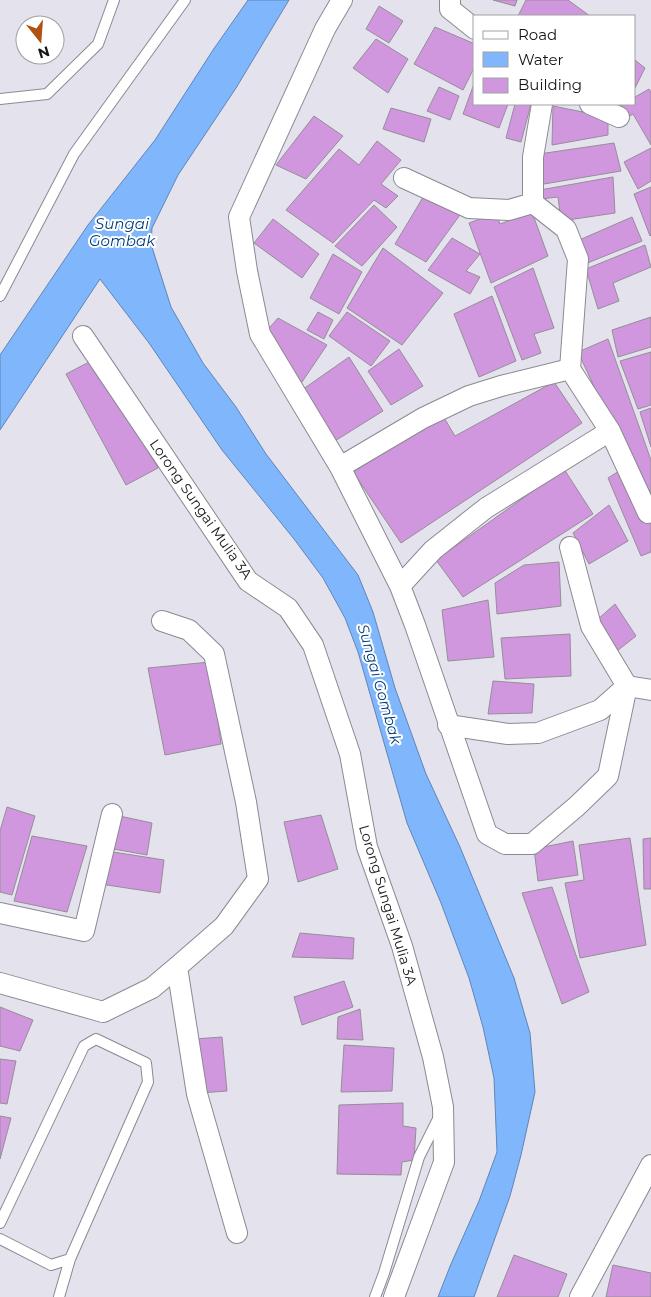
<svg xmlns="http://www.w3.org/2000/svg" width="651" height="1297" font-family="Montserrat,sans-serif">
	<rect width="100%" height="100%" fill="#e4e2ec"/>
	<path fill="#7fb6fc" stroke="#5f85b8" d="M248,0H289L236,88L178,175L152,228L151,244L171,307L203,363L236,407L266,454L358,575L373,612L395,688L426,774L460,847L514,978L530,1033L535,1092L521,1155L510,1196L474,1297H438L451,1264L479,1201L497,1152L494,1078L483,1027L469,978L441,903L407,823L358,652L345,618L323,578L294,539L222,450L149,343L100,279L0,430V355L88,225L155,140L213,50Z"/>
	<path fill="#d097de" stroke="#958e97" d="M493,0H517L515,6Z
		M526,0H568L590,16H518Z
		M379,6L403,21L389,43L366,29Z
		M435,27L475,44V66L463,90L414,64Z
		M376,39L408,59L388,93L353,68Z
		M635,60L645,68L635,88Z
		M475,81V104H508L499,128L463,114Z
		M439,87L459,96L450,120L427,111Z
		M649,89L651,92V145L633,114L625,119L618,107L624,104H635V97Z
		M515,104H531L521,142L506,138Z
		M553,106L608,117V135L552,145Z
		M391,108L431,119L424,142L383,129Z
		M314,116L343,136L306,179L276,165Z
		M377,141L401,160L381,184L398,196L386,208L374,200L333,243L286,210L339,149L359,165Z
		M614,143L621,171L538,185L539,154Z
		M651,148V181L638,189L624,162Z
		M613,177L615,213L561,221L558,197L541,199L540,190Z
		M651,187V235L650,236L634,194Z
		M425,194L462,212L426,262L395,244Z
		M374,205L397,227L362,266L335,246Z
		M532,212L548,256L491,283L469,223L496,213L500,224Z
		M632,217L642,241L585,264L577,241Z
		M273,219L319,254L302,278L254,243Z
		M452,238L480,254L466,271L480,277L470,294L428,270Z
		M645,245L651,267L613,283L619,301L598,309L586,269Z
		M383,248L443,293L402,345L347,308Z
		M333,254L362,272L339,314L310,298Z
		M533,268L554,328L534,334L541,353L522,360L494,287Z
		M492,296L516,361L479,377L454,314Z
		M318,312L333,320L324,339L307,330Z
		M347,312L390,341L371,366L329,336Z
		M651,317V347L618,357L612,330Z
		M278,318L327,345L302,382L289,375L264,334Z
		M608,339L651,460V509L578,352Z
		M399,349L423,386L391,405L368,371Z
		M651,352V405L638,409L620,361Z
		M349,357L383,411L330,444L299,392Z
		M93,360L158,468L126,485L66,374Z
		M554,382L582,423L401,543L353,472L443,416L455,436Z
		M651,408V447L640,412Z
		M624,468L651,516V552L641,556L608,478Z
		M564,469L593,514L463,597L436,560Z
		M609,505L628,541L589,564L573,533Z
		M559,562L561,606L497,614L495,583L524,565Z
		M488,600L494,657L448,661L442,610Z
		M615,604L636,636L617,651L597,620Z
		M570,634L571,676L505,679L501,638Z
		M210,662L221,744L165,755L148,668Z
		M493,681L534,684L532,713L488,714Z
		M7,807L35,816L12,895L0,892V831Z
		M115,815L152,823L147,855L108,848Z
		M321,815L338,869L298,882L284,822Z
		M32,836L87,846L67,912L14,901Z
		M630,838L646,945L580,958L565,883L584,880L579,845Z
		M651,838V889H644L643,839Z
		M573,841L578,875L538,881L534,849Z
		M107,851L164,860L160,893L100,884Z
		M552,887L589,992L562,1004L522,893Z
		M300,933L354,938L353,959L292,957Z
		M344,981L353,1007L302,1025L294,997Z
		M0,1007L33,1020L20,1051L0,1046Z
		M360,1009L363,1040L337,1039L338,1017Z
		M222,1037L227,1091L200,1093L194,1039Z
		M344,1045L394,1048L392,1091L341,1092Z
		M0,1059L16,1061L7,1104L0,1103Z
		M403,1103V1126L416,1128L414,1160L402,1162L401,1175L337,1174L339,1105Z
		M0,1116L11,1118L0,1159Z
		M514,1255L567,1274L558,1297H497Z
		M613,1265L651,1273V1297H606Z"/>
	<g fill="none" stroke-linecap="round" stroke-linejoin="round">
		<defs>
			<path id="service" d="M0,99L47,94L98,44L114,0
				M0,296L74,154L185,0
				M0,1223L84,1046L96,1039L146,1063L148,1082L70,1259L51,1265L0,1239
				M59,1297L70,1259
				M375,1297L384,1273L419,1157L439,1117"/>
			<path id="minor" d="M342,0L325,29L239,217L247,271L260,334L340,467L400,586L415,625L487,834L505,844H532L577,806L608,776L627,686
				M450,0V9L475,29
				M542,104L533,157V203L566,229L578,259L570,369L610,431L648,513
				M590,104L619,117
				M404,178L469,208L509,210L533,203
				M83,336L248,581L288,608L313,645L350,754L367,847L402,946L433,1057L443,1107L444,1162L394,1297
				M340,467L423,418L469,396L501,386L570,369
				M570,547L591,626L627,686L651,690
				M400,586L433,550L486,508L610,431
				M448,725L508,734L538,733L600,710L627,686
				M0,913L84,931L112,814
				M177,967L197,1094L237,1233
				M0,983L103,1012L152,988L177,967L224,926L258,879L246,802L214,654L189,630L162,621
				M580,1297L651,1165"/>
		</defs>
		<use href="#service" stroke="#8c8993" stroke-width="12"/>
		<use href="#minor" stroke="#8c8993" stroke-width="22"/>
		<use href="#service" stroke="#fff" stroke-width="10"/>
		<use href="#minor" stroke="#fff" stroke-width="20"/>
	</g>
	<g text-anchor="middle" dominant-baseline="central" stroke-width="4" stroke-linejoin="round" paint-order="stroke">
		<g font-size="14" fill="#151418" stroke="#fff">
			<text transform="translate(201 509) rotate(55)">Lorong Sungai Mulia 3A</text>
			<text transform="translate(388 905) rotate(73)">Lorong Sungai Mulia 3A</text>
		</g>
		<g font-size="15" font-style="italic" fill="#023d7a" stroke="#fff">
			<text x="122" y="223">Sungai<tspan x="122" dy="17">Gombak</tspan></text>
			<text transform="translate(380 684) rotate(74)">Sungai Gombak</text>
		</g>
	</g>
	<rect x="473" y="15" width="162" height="90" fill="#ffffff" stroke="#a1a1a3"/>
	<rect x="483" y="31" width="25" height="8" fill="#ffffff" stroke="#a1a1a3"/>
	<text x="518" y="40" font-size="15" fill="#151418">Road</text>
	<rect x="483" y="52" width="25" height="15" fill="#7fb6fc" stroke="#a1a1a3"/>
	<text x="518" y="65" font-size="15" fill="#151418">Water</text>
	<rect x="483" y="78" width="25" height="15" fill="#d097de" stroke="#a1a1a3"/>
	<text x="518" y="90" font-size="15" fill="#151418">Building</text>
	<g transform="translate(40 40) rotate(163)"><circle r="24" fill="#ffffff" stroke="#a1a1a3"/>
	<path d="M0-4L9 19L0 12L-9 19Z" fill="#b15012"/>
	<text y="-8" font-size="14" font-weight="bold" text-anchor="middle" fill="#151418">N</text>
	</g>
</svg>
